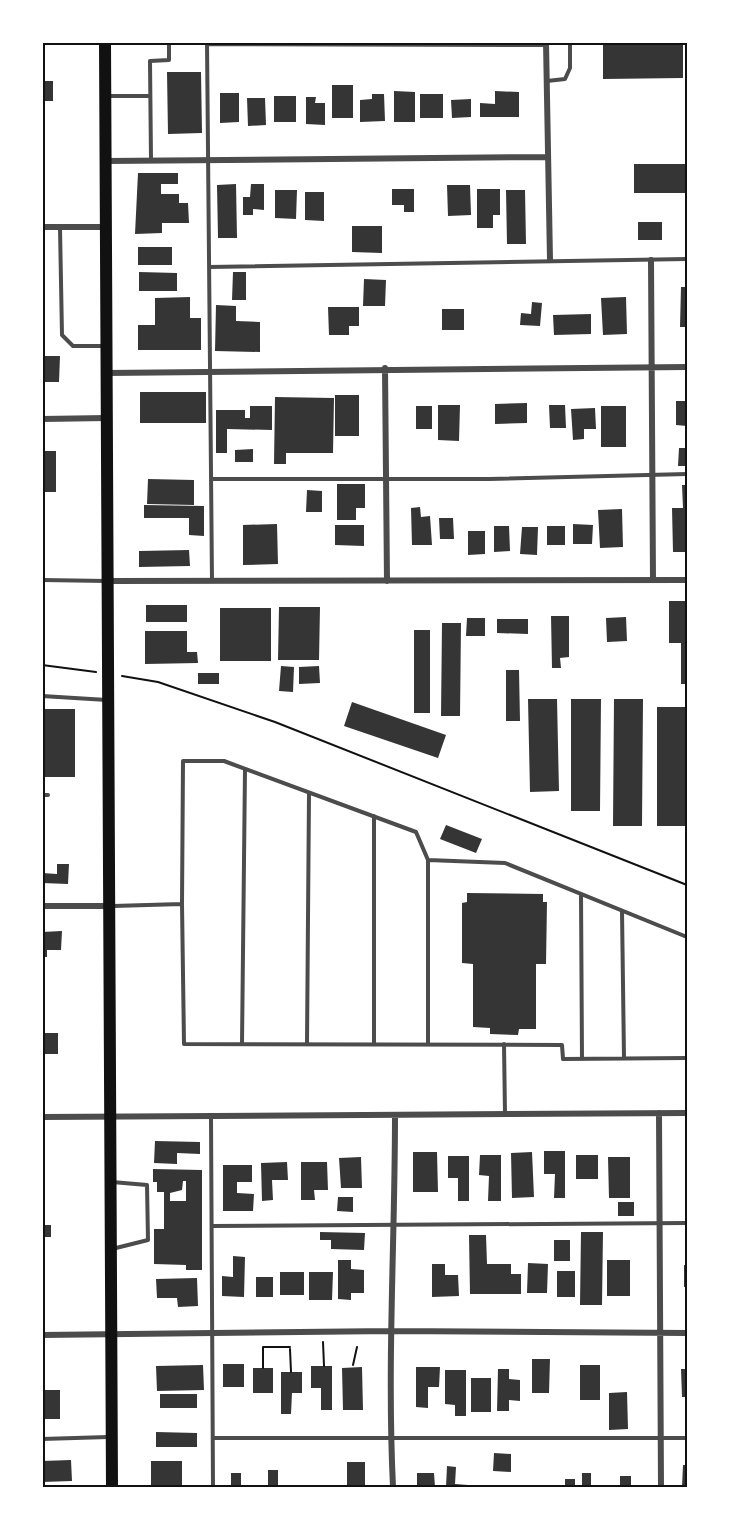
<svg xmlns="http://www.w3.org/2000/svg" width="729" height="1529" font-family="'Space Grotesk',sans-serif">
	<rect width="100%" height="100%" fill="#fff"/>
	<path fill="#353535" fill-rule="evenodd" d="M603,42H683V78L603,79Z
		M167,72H201L202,133L168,134Z
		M42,81H53V101H42Z
		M332,85H353V118H332Z
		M394,91L415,92V122H394Z
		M495,91L519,92V117H480V103L495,104Z
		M220,93H239V122L220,123Z
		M372,94H384L385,121L360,122V100L372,99Z
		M420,94H443V118H420Z
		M274,96H296V122H274Z
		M306,97H316L315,103H325V125L306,124Z
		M247,98H265L266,125L248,126Z
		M471,99V117L452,118L451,100Z
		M634,164H687V193H634Z
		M138,173H178V184H161V194H179V203H188L189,223H162V233L135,234Z
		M236,184L237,238H218L217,185Z
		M251,184H264V210L253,209V215H243V197H250Z
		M447,185H470L471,215L448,216Z
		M392,189H414V212H404V205H392Z
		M477,189H500V215H493V228H477Z
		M275,190H297L296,219L275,218Z
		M506,190H525L526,244H507Z
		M305,192H324V221L305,220Z
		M638,222H662V240H638Z
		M352,226H382V253L352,252Z
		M138,247H172V265H138Z
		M139,272L177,273V291H139Z
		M233,272H246V300H232Z
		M364,279L386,280L385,306H363Z
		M681,287H687V327H680Z
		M190,297V318H201V350H138V325H155V298Z
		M626,297L627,334L603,335L601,298Z
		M532,302L542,303L540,326L520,325L521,313L531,314Z
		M216,305L236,306V321L260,322V352L215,351Z
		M328,307H359V326H349V335H329Z
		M442,309H464V330H442Z
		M591,314V334L554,335L553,315Z
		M42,356H60L59,382H42Z
		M140,392H206V423H140Z
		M335,395H359V436H335Z
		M275,397L334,398L333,453H286V464H274Z
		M676,401H687V426L676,425Z
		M527,403V423L495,424V404Z
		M438,405H460L459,441L438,440Z
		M549,405H565L566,428H550Z
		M250,406H272V430L227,429V453H216V410H245V418H250Z
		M416,406H432V429H416Z
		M601,406H626V447H601Z
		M595,408L596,429H584V439L573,440L571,409Z
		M679,448H687V466H678Z
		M253,449V462H235V450Z
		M42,451H56V492H42Z
		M148,479L194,480V505L147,504Z
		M337,484H365V508H356V520H337Z
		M682,485H687V552H673L672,508H683Z
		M307,490L322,491V512H306Z
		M144,505L204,506V536L189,535V518H144Z
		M420,507L421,517L430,516L432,545H412L411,508Z
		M622,509L623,547L600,548L598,510Z
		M439,518H453L454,539H440Z
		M277,524L278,564L243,565V525Z
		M573,524L593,525L592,544H573Z
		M335,525H364V546L335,545Z
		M494,526H509L510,551L494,552Z
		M547,526H565V545H547Z
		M522,527H538L537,555L520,554Z
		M468,531H485V554L468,555Z
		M189,550L190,566L139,567V551Z
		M669,601H687V684H681V643H669Z
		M146,605H187V622H146Z
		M279,607H320L319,660H278Z
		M220,608H271V661H220Z
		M551,616H569V657L560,658L561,668H552Z
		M626,617L627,641L607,642L606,618Z
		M467,618H485V636H466Z
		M497,619H528V634L497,633Z
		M442,623H461L460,716H441Z
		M414,630H430V713H414Z
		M145,631H187V652H197L198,663L145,664Z
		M281,666L294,667L293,692L279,691Z
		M319,666L320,683L299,684V667Z
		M506,670H519L520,721H506Z
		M198,673H219V684H198Z
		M528,699H557L559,791L530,792Z
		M571,699H601L600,811H571Z
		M614,699H643L642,826H613Z
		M352,702L446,735L438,758L344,726Z
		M657,707H686L685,826H657Z
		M42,709H75V777H42Z
		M446,825L482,839L476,853L440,839Z
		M57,864H69L68,884L42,883V873L57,874Z
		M467,893L543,894V902H547L546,964H536V1029H519L518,1035L490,1034V1028L473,1027V964L462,963V903L467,902Z
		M62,931L61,950H47V957H42V932Z
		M42,1033H58V1054H42Z
		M155,1141L200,1142V1154L177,1153V1164L154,1163Z
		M544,1151H565V1198H554L555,1174H544Z
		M413,1152H437L438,1192H413Z
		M532,1152L534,1197L512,1198L511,1153Z
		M480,1155H501V1201H488L489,1176L479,1175Z
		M576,1155H598V1179H576Z
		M448,1156H469V1201H458V1178H448Z
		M361,1157L362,1188H341L339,1158Z
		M608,1157H630V1198H609Z
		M287,1162L288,1180H272L273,1200L262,1201L261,1163Z
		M301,1162H327L328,1190H314L315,1200H301Z
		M223,1165H252V1182H237V1193L254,1194L253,1211H223Z
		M153,1169L202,1170V1270H186V1265L154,1264V1229H164V1192H157V1182H153ZM183,1181H186V1201H170V1193L182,1190Z
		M338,1197H353V1212L337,1211Z
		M618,1202H634V1216H618Z
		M42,1225H51V1237H42Z
		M320,1232L365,1233L364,1250L331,1249V1240H320Z
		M581,1232H603L602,1305H580Z
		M469,1235H486L487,1264H511V1274H521V1294H470Z
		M554,1240H570V1261H554Z
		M233,1256L245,1257L244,1297L222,1296V1276L233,1277Z
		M338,1260H351V1269L364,1270V1293H351V1300L338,1299Z
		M607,1260H630V1296H607Z
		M528,1263L548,1264L547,1293H527Z
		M432,1264H445V1275H458L459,1296L432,1297Z
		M684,1265H687V1287H684Z
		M557,1271H575V1297H557Z
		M280,1272H304V1295H280Z
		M309,1272H333L332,1300H309Z
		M256,1277H273V1297H256Z
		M197,1278L198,1306L178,1307L177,1298H157L156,1279Z
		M532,1359H550L549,1393H532Z
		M223,1364H244V1387H223Z
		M203,1365L204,1390L157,1391L156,1366Z
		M580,1365H600V1400H580Z
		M311,1366H332V1410H321V1388H311Z
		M362,1367L363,1410H343L342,1368Z
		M416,1367H440L439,1387H428V1408L416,1407Z
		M253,1368H273V1393H253Z
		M498,1369H509V1379L520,1380V1401L509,1400V1411H497Z
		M681,1369H687V1397H682Z
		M445,1370H466V1416H455V1405L445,1404Z
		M281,1372H302V1393H292L291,1414H281Z
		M471,1378H491V1412H471Z
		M42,1390H60V1419H42Z
		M627,1392L628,1429L609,1430V1393Z
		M160,1394H197V1408H160Z
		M156,1432L197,1433V1447H156Z
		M494,1453L511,1454V1472L493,1471Z
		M71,1460L72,1481L42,1482V1461Z
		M151,1461H182V1487H151Z
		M347,1462H365V1487H347Z
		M683,1465H687V1487H682Z
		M447,1466L456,1467L455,1484L468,1485V1487H446Z
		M268,1470H278V1487H268Z
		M231,1473H241V1485L249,1487H231Z
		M417,1473H434L435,1487H417Z
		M582,1473H591V1487H582Z
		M620,1476H631V1487H620Z
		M565,1479H575V1487H565Z"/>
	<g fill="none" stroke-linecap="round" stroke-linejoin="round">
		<path stroke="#111" stroke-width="2" d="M42,665L96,672
			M122,676L158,682L275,722L687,885
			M323,1342L324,1366
			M290,1349L291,1372
			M353,1365L357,1347
			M263,1368V1347H290"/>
		<path stroke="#4c4c4c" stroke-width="4" d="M207,42L212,581
			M207,44L546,45
			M547,81L565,79L570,68V42
			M106,96H150
			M151,160L150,61L169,60V42
			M60,228L62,335L73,346H104
			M209,267L687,259
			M211,479H489L687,474
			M42,580L107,581
			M42,696L107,700
			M42,795H48
			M581,894L582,1059
			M182,904L183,761H224L416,832L428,860
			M113,906L182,904L184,1044L562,1045L563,1059L687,1058
			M622,911L624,1058
			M242,1044L245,769
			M307,1044L309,793
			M374,1044V816
			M428,1044V860L505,863L687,937
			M504,1044L505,1114
			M211,1117L213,1487
			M212,1226L687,1223
			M112,1249L148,1240L147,1185L112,1182
			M213,1438H687
			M42,1439L108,1437"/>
		<path stroke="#4c4c4c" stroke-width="6" d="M546,42L550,260
			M106,161L547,157
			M42,227H105
			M651,260L653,580
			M385,368L387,581
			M107,373L687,367
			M42,419L107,418
			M108,581L687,580
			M42,906H109
			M659,1113L661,1487
			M42,1117L687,1113
			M42,1335L391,1331L687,1333
			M393,1487C387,1363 395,1240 395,1116"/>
		<path stroke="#111" stroke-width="12" d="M105,42L112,1487"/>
	</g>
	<rect width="729" height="1529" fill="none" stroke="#ffffff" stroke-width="87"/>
	<rect x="44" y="44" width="642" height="1442" fill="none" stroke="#111" stroke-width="2"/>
</svg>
